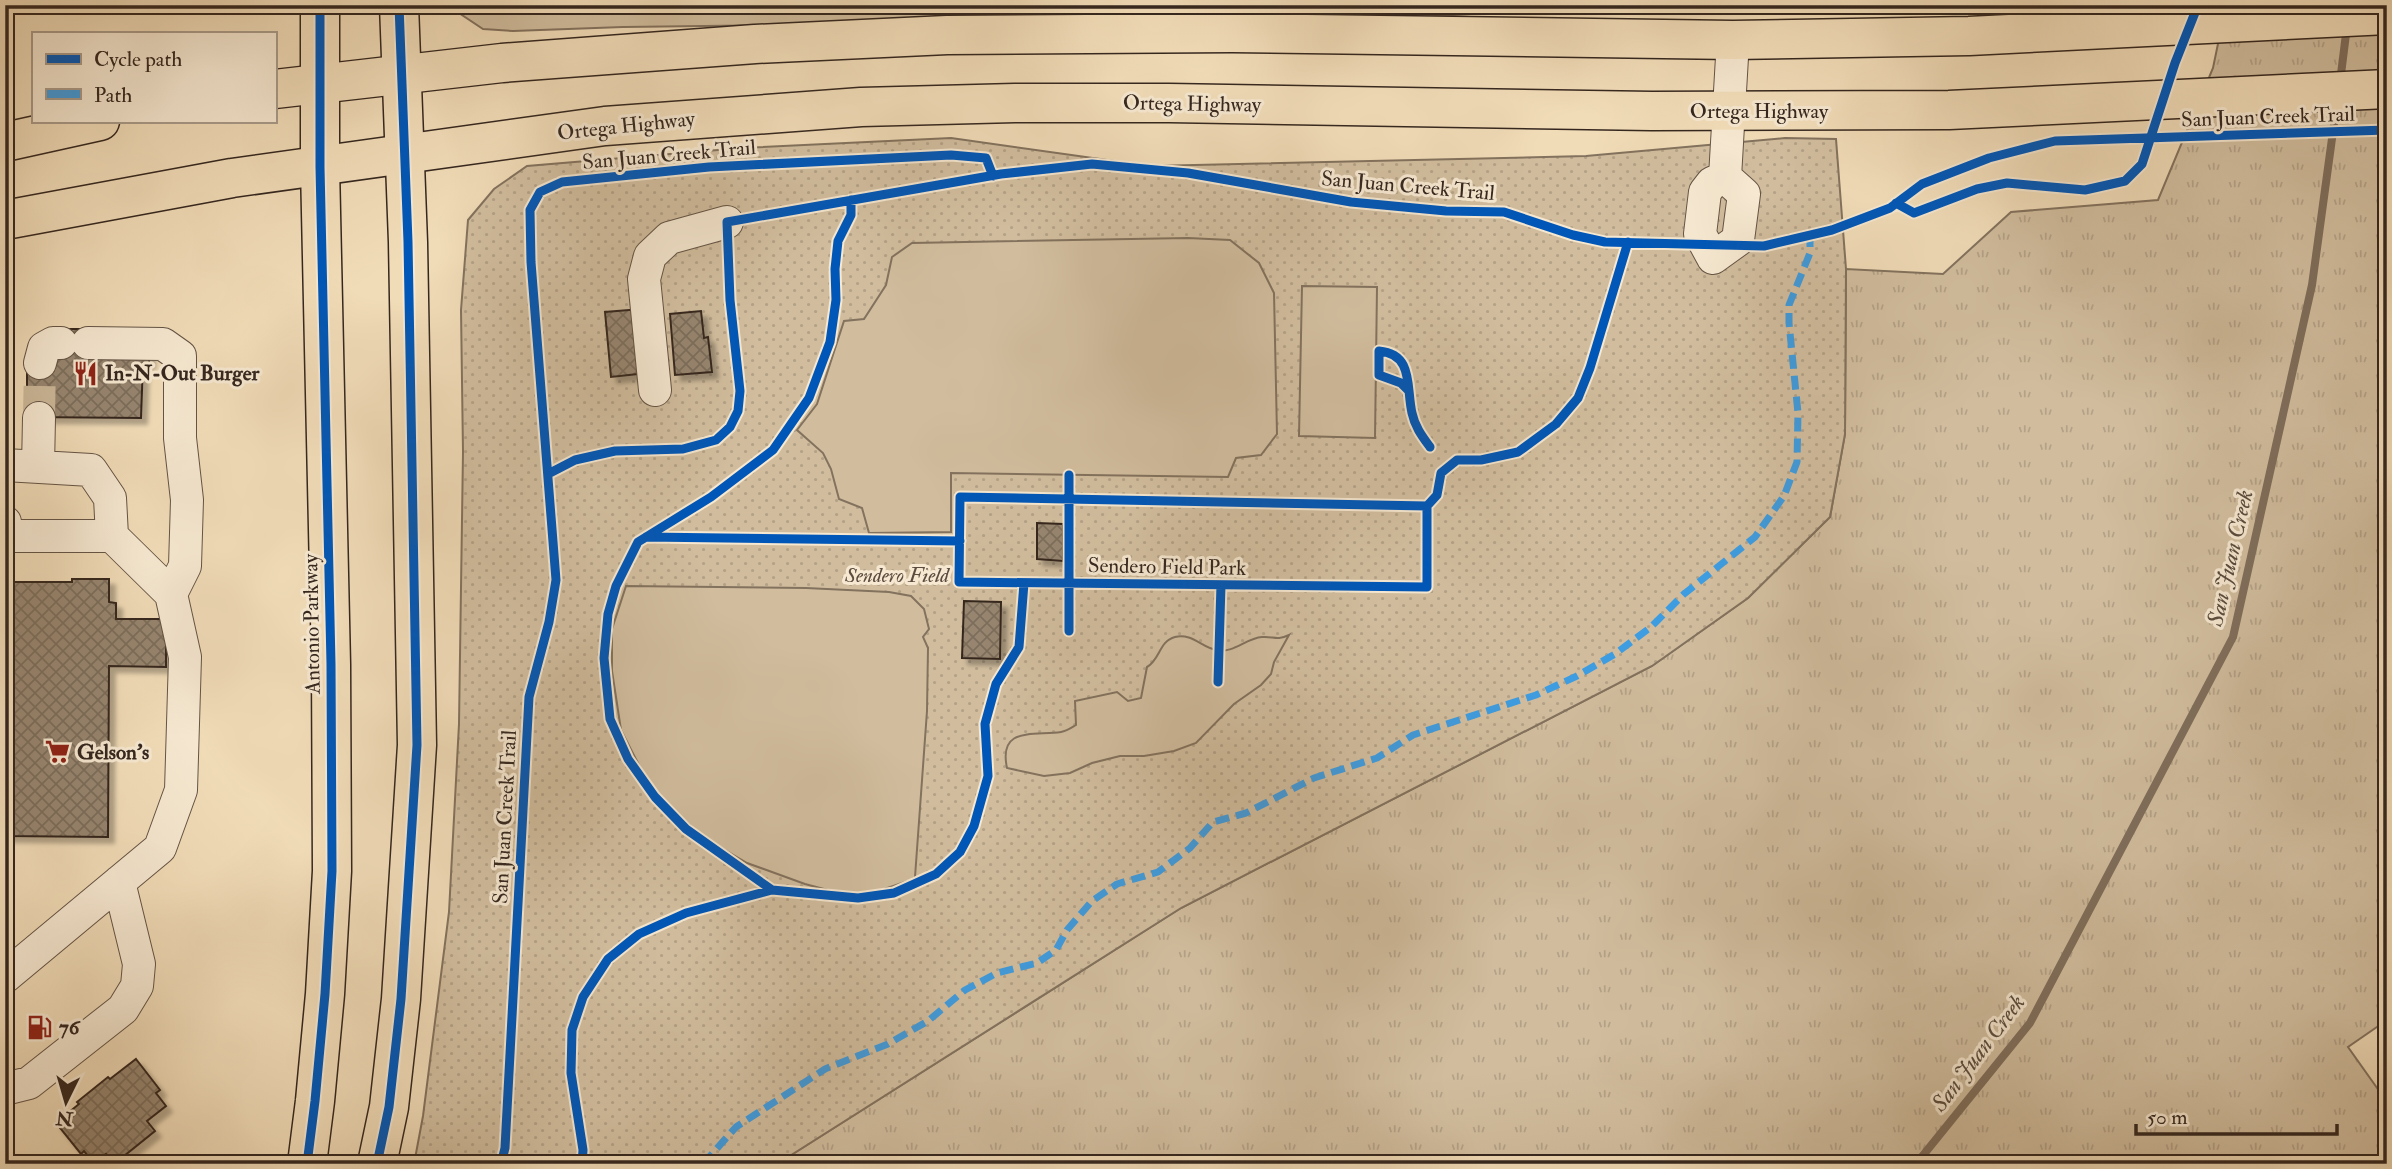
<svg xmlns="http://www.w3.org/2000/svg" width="2392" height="1169" font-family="'IM FELL Double Pica',serif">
	<defs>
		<pattern id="grass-tufts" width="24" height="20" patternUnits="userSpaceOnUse" patternTransform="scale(1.75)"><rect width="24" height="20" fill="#d1bd9e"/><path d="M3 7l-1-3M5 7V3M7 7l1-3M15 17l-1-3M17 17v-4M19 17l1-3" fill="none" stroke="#b4a288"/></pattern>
		<pattern id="park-dots" width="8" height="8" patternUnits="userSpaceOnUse" patternTransform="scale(1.75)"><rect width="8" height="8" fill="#d1bd9e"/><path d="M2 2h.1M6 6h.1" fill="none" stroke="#b4a288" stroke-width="1.8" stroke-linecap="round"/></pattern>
		<pattern id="building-cross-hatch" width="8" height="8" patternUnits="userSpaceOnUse" patternTransform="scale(1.75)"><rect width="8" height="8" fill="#97856f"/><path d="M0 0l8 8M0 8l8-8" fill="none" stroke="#7c6d5b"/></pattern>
		<filter id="shadow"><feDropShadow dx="6" dy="6" stdDeviation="2" flood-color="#0004"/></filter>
	</defs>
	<rect width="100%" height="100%" fill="#f1dcb8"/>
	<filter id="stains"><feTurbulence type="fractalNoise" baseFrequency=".00286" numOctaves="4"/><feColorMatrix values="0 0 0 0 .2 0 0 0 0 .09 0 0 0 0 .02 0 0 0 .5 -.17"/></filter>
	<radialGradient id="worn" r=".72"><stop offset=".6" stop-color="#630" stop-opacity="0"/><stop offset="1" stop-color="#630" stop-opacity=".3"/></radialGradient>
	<path fill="url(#grass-tufts)" stroke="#83725e" stroke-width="2" d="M2226,5H2387V1020L2348,1047L2387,1102V1164H777L1181,908L1652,666L1748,598L1830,517L1845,434L1846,269L1943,274L2011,212L2158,200L2213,68Z"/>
	<path fill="url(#park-dots)" stroke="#83725e" stroke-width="2" d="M951,138L1150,166L1586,156L1785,138L1836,139L1846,269L1845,434L1830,517L1748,598L1652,666L1181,908L777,1164H414L423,1116L449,912L459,724L463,452L461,310L468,220L494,189L527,166L742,148Z"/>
	<path fill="#d1bd9e" stroke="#83725e" stroke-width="2" d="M447,5H1622L1403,18L623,27L513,31L483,29Z
		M1188,238L1230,240L1259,263L1274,293L1277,434L1261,455L1236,458L1228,477L951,473V532L869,533L862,508L839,499L831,469L823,453L797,430L817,404L844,321L864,319L886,285L892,257L912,243Z
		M1302,286L1377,287L1375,438L1299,436Z
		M626,586L806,588L889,592L911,596L924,609L929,629L923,637L928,648L927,711L915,877L911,880L858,898L805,884L747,863L703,837L666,804L641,769L621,730L612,671V629Z
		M1289,635L1274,662L1271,674L1261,685L1234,704L1196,743L1174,751L1144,756H1120L1092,763L1070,773L1044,776L1007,768C998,726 1034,736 1061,732C1067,731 1071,728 1076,725L1075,701L1117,692L1128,701L1141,698L1147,667C1160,660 1159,641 1175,637C1192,633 1201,647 1216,650C1233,654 1246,638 1262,637C1274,636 1276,641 1289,635Z"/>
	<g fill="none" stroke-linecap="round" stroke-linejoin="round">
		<path stroke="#7f6e5c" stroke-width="8" d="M2340,82L2347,26
			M1916,1164L2030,1023L2233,637L2312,285L2337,102"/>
	</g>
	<path fill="url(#building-cross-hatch)" stroke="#35271f" stroke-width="2" filter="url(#shadow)" d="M641,309L647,373L611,377L605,312Z
		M701,311L704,338L708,337L712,372L675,375L670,314Z
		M61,329H88L149,349V363H143L141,418L27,417V363Z
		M1037,523L1063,524V561L1037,559Z
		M72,579H109V602L116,603V619H166V667L109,666L108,837L5,836V582H72Z
		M964,601L1001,602L1000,659L962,658Z
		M136,1059L160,1090L156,1093L166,1106L147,1121L155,1131L114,1164L106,1154L94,1163L84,1151L81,1154L56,1123L79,1104L77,1102L108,1077L110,1079Z"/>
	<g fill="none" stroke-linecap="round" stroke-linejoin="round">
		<path stroke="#cbb899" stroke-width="32" stroke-dasharray="32 16" stroke-linecap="butt" d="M39,418L40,363"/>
		<defs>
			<path id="minor" d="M1725,177L1744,194L1738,240L1713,258L1700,234L1705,192L1712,183Z
				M1725,177L1733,40
				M88,343L163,344L180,356V438L187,500L185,566L171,594
				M40,363L44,348L53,343H61
				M655,390L644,279L650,256L669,238L727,222
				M5,465L91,470L110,498L112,536
				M38,467L39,418
				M5,522L7,536H112L171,594L185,657L181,790L160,848L5,977
				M5,1089L29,1083L123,1009L137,986L139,964L119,882"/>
			<path id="major" d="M275,89L502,63L755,44L947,35L1232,33L1733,40L1969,36L2387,15
				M5,142L100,121
				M5,220L232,178L605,126L861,107L1015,103H1169L1652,111L1949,110L2387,89"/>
			<path id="highway" d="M307,1164L315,1101L325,994L332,871L331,664L320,167V5
				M377,1164L389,1107L401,999L417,745L408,242L399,5"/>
		</defs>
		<use href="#minor" stroke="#645445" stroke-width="34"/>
		<use href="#major" stroke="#35271f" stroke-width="41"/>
		<use href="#highway" stroke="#35271f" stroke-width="41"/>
		<use href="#minor" stroke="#f6e8d1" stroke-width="32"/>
		<use href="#major" stroke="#f1dcb8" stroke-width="38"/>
		<use href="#highway" stroke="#f1dcb8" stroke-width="38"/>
		<path stroke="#3e9ce0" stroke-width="7" stroke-dasharray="14 7" stroke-linecap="butt" d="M703,1164L736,1127L825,1069L888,1044L928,1021L965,990L997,973L1037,963L1056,950L1067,930L1092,901L1117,884L1158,872L1190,848L1213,822L1246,813L1314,778L1377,758L1413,735L1536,695L1577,676L1615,654L1651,627L1684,594L1755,537L1784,496L1797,462L1798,413L1789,323V305L1810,253V235"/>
		<defs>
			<path id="cycleway" d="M1896,203L1914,213L1977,189L2007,183L2085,190L2125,181L2142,164L2175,63L2198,5
				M1408,390L1401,383L1379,375V351C1414,354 1406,387 1412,413C1415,427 1422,436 1430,447
				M548,474L575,460L615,451L683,449L716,440L730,427L738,411L740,391L730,300L727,222L1001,174L1092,164L1188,173L1351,202L1446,211L1504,212L1573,235L1605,242L1764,246L1832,230L1890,208L1922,184L1989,158L2055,141L2387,130
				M1427,506V587L959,582L960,497L1427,506L1437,495L1441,473L1457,460H1481L1518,452L1556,424L1578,398L1590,368L1628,242
				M646,537L960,541
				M1069,631V475
				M1218,682L1221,585
				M772,890L686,829L655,797L628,759L610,719L604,658L608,614L616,586L638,542L711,497L773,450L809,398L830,342L836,300L835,269L838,241L851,215V200
				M307,1164L315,1101L325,994L332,871L331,664L320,167V5
				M377,1164L389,1107L401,999L417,745L408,242L399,5
				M501,1164L505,1148L529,697L549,622L556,580L531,262L530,210L540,192L562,182L709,167L951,155L986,158L993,176
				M582,1164L583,1150L571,1073L572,1030L583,997L608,959L639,934L686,913L772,890L858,898L894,893L936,874L960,852L974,826L988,776L985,724L996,684L1019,647L1024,583"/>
		</defs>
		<use href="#cycleway" stroke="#f6e8d1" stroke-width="13"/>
		<use href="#cycleway" stroke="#0057b8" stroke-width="9"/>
	</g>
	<defs>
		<symbol id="restaurant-bare" viewBox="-9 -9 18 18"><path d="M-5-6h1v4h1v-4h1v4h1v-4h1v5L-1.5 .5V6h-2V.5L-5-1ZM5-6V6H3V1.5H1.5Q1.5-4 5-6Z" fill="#8f2418" stroke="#f6e8d1" stroke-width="2.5" paint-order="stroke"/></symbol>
		<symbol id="supermarket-bare" viewBox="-9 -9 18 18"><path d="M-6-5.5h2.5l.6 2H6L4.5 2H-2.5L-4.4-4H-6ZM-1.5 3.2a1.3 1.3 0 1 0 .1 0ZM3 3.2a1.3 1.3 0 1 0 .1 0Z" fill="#8f2418" stroke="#f6e8d1" stroke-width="2.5" paint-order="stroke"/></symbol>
		<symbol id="fuel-bare" viewBox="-9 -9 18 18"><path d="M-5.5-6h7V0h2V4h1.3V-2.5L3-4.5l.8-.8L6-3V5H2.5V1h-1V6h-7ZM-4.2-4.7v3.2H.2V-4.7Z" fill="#8f2418" stroke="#f6e8d1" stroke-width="2.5" paint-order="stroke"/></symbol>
	</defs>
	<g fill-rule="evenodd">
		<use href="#restaurant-bare" x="68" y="356" width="35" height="35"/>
		<use href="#supermarket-bare" x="40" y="734" width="35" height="35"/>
		<use href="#fuel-bare" x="22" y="1010" width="35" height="35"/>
	</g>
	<g text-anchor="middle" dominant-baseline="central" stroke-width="6" stroke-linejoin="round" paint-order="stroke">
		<g font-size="21" fill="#35271f" stroke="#f6e8d1">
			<text transform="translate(1192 104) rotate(1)">Ortega Highway</text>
			<text x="1759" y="111">Ortega Highway</text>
			<text transform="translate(2268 117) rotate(-2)">San Juan Creek Trail</text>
			<text transform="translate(626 126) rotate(-6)">Ortega Highway</text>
			<text transform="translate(669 155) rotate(-5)">San Juan Creek Trail</text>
			<text transform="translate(1408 186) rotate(5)">San Juan Creek Trail</text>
			<text transform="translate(1167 567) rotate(1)">Sendero Field Park</text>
			<text transform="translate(312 624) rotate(-91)">Antonio Parkway</text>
			<text transform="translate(505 817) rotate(-87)">San Juan Creek Trail</text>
		</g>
		<g font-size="21" font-weight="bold" fill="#35271f" stroke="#f6e8d1" text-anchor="start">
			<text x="105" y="373">In-N-Out Burger</text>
			<text x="77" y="752">Gelson's</text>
			<text x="59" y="1027">76</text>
		</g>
		<g font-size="21" font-style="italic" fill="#5c4c3f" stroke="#f6e8d1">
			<text x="897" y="575">Sendero Field</text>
		</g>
		<g font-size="23" font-style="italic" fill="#5a4b3d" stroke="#f6e8d1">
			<text transform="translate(2230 558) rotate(-77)">San Juan Creek</text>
			<text transform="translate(1978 1053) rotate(-53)">San Juan Creek</text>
		</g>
	</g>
	<rect width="2392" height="1169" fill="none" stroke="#f1dcb8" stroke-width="28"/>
	<rect x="7" y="7" width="2378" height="1155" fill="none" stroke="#35271f" stroke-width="3.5"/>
	<rect x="14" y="14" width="2364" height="1141" fill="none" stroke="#35271f" stroke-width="2"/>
	<rect x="32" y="32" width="245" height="91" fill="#f6e8d1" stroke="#a99b8a" stroke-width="2"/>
	<rect x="46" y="54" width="35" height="10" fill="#0057b8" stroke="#a99b8a" stroke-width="2"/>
	<text x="94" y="66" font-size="21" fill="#35271f">Cycle path</text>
	<rect x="46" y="89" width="35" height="10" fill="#3e9ce0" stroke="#a99b8a" stroke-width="2"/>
	<text x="94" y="102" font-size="21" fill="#35271f">Path</text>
	<g transform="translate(66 1102) rotate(185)" stroke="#f6e8d1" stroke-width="5" paint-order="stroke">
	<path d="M0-5L12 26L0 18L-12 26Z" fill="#35271f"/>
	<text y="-10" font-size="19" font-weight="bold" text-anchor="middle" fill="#35271f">N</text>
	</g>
	<path d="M2136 1124v10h201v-10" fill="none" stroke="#35271f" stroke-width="3.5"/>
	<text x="2147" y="1124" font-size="21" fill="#35271f" stroke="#f6e8d1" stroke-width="5" paint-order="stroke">50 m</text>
	<rect width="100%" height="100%" filter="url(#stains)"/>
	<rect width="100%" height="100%" fill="url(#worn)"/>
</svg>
